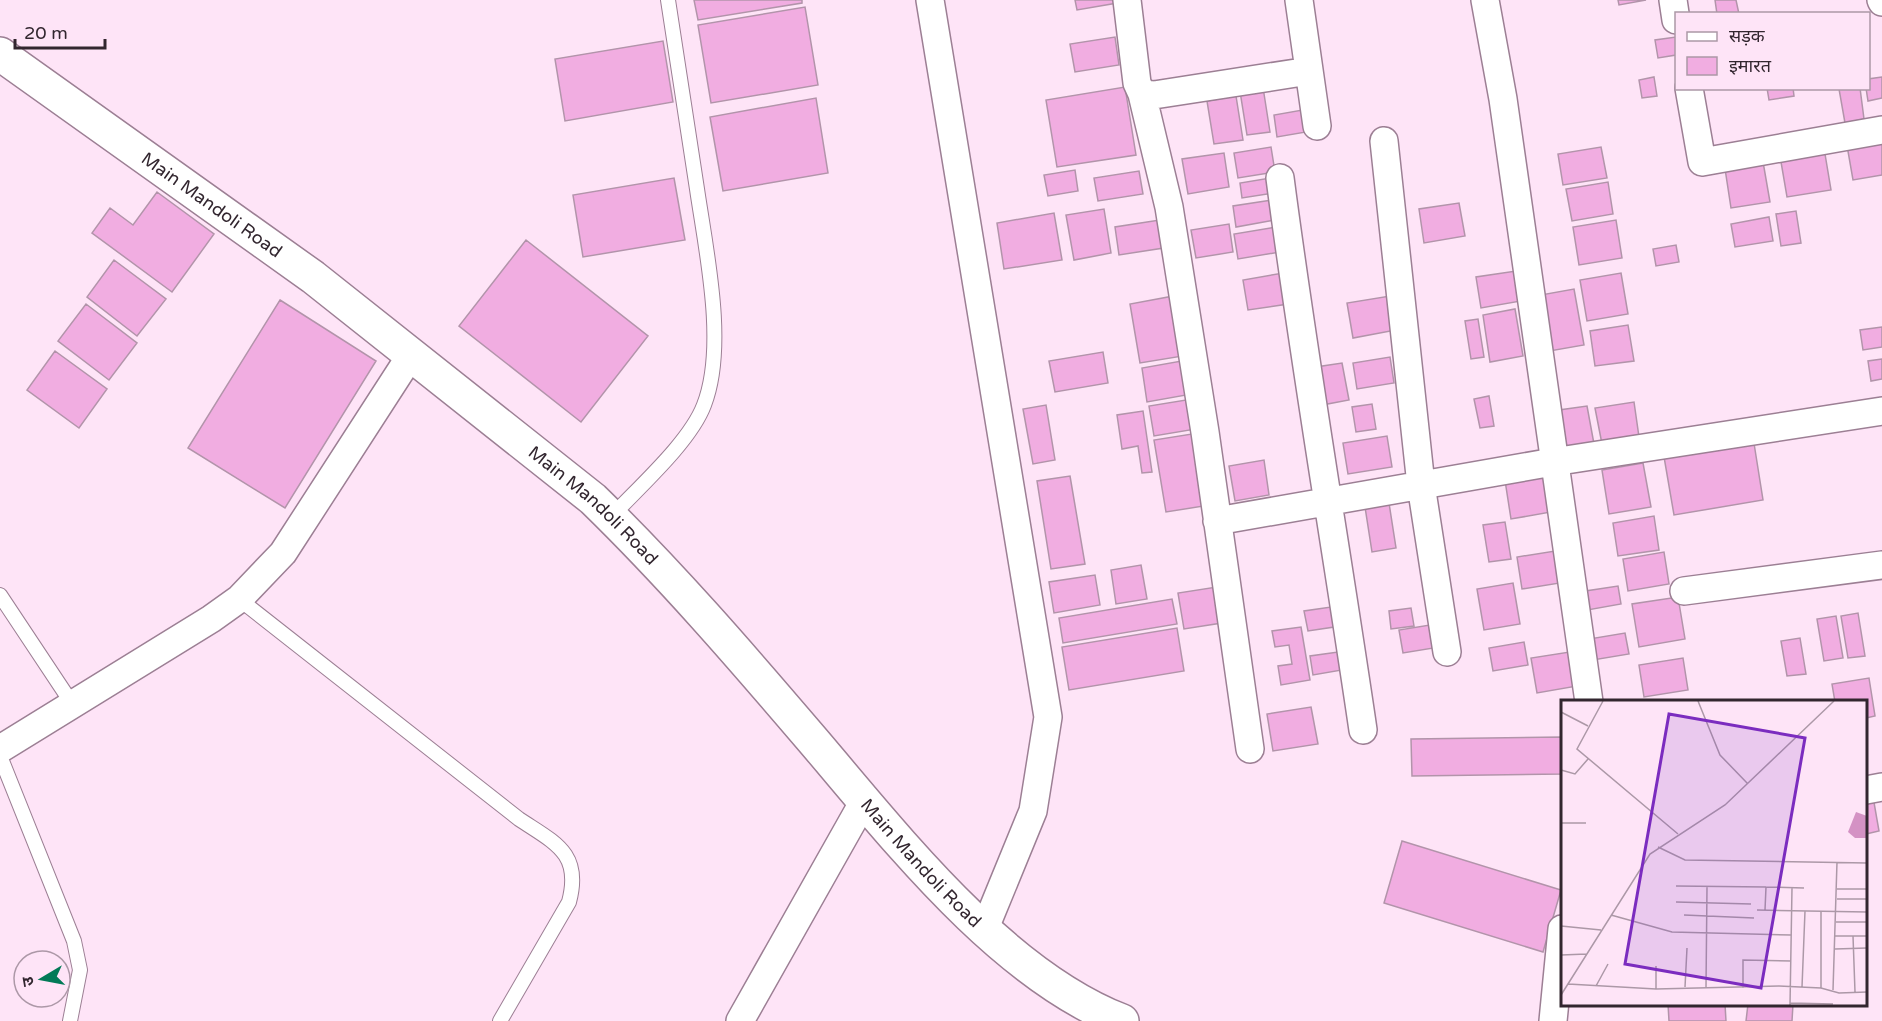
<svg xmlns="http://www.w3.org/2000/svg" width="1882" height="1021" font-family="'Varela Round','Noto Sans Devanagari',sans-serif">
	<rect width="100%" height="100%" fill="#fee4f7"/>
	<path fill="#f1ade1" stroke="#b294aa" stroke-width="1.5" d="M694,0H802V3L698,20Z
		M1075,0H1123V2L1077,10Z
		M1618,0H1646L1619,5Z
		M1715,0H1736L1739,14H1717Z
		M805,7L818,85L711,103L698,25Z
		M1115,37L1119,65L1075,72L1070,44Z
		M1676,37V55L1658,58L1655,40Z
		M663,41L673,102L565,121L555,59Z
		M1654,77L1657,96L1642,98L1639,80Z
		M1882,77V98L1868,101L1866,88H1868V79Z
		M1262,81L1270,132L1247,135L1239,85Z
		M1125,87L1136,155L1057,167L1046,100Z
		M1767,88H1793L1794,96L1769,100Z
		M1860,88L1864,119L1845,123L1839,89Z
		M1236,96L1243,140L1214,144L1207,101Z
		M816,98L828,173L723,191L710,117Z
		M1308,109L1312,131L1277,137L1274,115Z
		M1882,135V175L1853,180L1846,140Z
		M1271,147L1275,172L1238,178L1234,153Z
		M1601,147L1607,178L1563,185L1558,154Z
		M1824,148L1831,190L1787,197L1780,156Z
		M1224,153L1229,187L1188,194L1182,159Z
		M1762,156L1770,202L1731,208L1724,162Z
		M1075,170L1078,191L1048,196L1044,175Z
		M1139,171L1143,194L1098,201L1094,178Z
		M1277,177L1279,192L1242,198L1240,183Z
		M674,178L685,240L583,257L573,195Z
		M1608,182L1613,214L1572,221L1566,189Z
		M157,192L214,234L172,292L92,233L110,208L133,225Z
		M1272,200L1275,220L1236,227L1233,206Z
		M1459,203L1465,236L1424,243L1419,209Z
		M1104,209L1111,253L1074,260L1066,215Z
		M1796,211L1801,243L1781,246L1776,214Z
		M1054,213L1062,260L1004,269L997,223Z
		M1769,217L1773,241L1735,247L1731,224Z
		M1166,219L1170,247L1119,255L1115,227Z
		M1616,220L1622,258L1579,265L1573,227Z
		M1229,224L1233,252L1196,258L1191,230Z
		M1276,227L1280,252L1238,259L1234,234Z
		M526,240L648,336L581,422L459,326Z
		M1676,245L1679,262L1656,266L1653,249Z
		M114,260L166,299L137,336L87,297Z
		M1516,271L1521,301L1481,308L1476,277Z
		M1283,273L1288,304L1248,310L1243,280Z
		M1621,273L1628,314L1587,321L1580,280Z
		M1574,289L1584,345L1544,352L1535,296Z
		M1179,295L1189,355L1140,363L1130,304Z
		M1390,296L1396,330L1353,338L1347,303Z
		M280,300L376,361L285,508L188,448Z
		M86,304L137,343L109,380L58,341Z
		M1515,309L1523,356L1490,362L1483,315Z
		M1478,319L1484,357L1471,359L1465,321Z
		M1628,325L1634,361L1595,366L1590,331Z
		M1882,327V347L1863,350L1860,330Z
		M55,351L107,389L79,428L27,390Z
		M1103,352L1108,383L1055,392L1049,361Z
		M1390,357L1394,383L1357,389L1353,363Z
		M1882,359V379L1871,381L1868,361Z
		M1187,360L1192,394L1147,402L1142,368Z
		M1342,363L1349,400L1322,405L1316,367Z
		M1489,396L1494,426L1480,428L1474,399Z
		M1192,399L1196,429L1154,436L1149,406Z
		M1634,402L1639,437L1602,444L1595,408Z
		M1372,404L1376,429L1356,432L1352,407Z
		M1046,405L1055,460L1033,464L1023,409Z
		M1587,406L1594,444L1558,450L1552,411Z
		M1143,411L1152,472L1142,473L1138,446L1122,449L1117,415Z
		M1198,433L1210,505L1166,512L1154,440Z
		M1387,436L1392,467L1348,474L1343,443Z
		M1753,437L1763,500L1674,515L1663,451Z
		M1264,460L1269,495L1235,501L1229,466Z
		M1643,463L1651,507L1609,514L1602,470Z
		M1544,468L1551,512L1511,519L1504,474Z
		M1070,476L1085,564L1051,569L1037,481Z
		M1389,503L1396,548L1372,552L1365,507Z
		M1654,516L1659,550L1618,556L1613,523Z
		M1505,522L1511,559L1489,562L1483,525Z
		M1555,551L1560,583L1522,589L1517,557Z
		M1664,552L1669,584L1628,591L1623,559Z
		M1141,565L1147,599L1116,604L1111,570Z
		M1095,575L1100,605L1054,613L1049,582Z
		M1513,583L1520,624L1484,630L1477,589Z
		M1223,586L1228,622L1184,629L1178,593Z
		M1618,586L1621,604L1582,611L1579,592Z
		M1678,597L1685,639L1639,647L1632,604Z
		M1172,599L1177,624L1063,643L1059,618Z
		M1331,607L1334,627L1308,631L1304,611Z
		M1411,608L1414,626L1391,629L1389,611Z
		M1858,613L1865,656L1848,658L1841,616Z
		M1836,616L1843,658L1824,661L1817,619Z
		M1442,623L1446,646L1403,653L1399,630Z
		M1301,627L1310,680L1281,685L1278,666L1292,664L1289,645L1275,647L1272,631Z
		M1177,628L1184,671L1069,690L1062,647Z
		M1625,633L1629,654L1593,660L1589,639Z
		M1800,638L1806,674L1787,676L1781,641Z
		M1524,642L1528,665L1493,671L1489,648Z
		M1576,651L1583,685L1537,693L1531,658Z
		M1338,652L1342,670L1313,675L1310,656Z
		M1683,658L1688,690L1644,697L1639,665Z
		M1869,678L1875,716L1866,718V702H1835L1832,684Z
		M1311,707L1318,744L1273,751L1267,714Z
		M1561,737V774L1412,776L1411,739Z
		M1872,791L1879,831L1866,834V792Z
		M1402,841L1561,890L1543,952L1384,903Z
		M1668,1004H1725L1726,1021H1669Z
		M1748,1004H1793L1792,1021H1746Z"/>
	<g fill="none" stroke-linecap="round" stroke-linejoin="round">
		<defs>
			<path id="service" d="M611,517C639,487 690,442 704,405C727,346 706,251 697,189C687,126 678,63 668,0
				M0,595L73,705
				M239,599L519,819C555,843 582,853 569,902L500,1021
				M0,756L74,941L80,970L70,1021"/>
			<path id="minor" d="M930,0L1048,717L1033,811L985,928
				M1127,0L1137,83L1142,94L1154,95L1309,71
				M1299,0L1317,126
				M1485,0L1503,99L1589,702
				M1673,0L1676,20
				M1881,0L1882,2
				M1689,88L1702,162L1882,130
				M1142,94L1169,207L1205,432L1250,749
				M1384,141L1421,485L1447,652
				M1280,178C1304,362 1336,546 1363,730
				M1217,521L1553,462L1882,411
				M1684,591L1882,565
				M0,749L211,619L239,599L283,553L411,355
				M1866,790L1882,787
				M740,1021L864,801
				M1553,1021L1562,929"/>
			<g id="tertiary">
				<path id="s1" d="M0,54L313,277L593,499C670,574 740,655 810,737C893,834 1000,974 1122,1021"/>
			</g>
		</defs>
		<use href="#service" stroke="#9c7f94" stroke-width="16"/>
		<use href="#minor" stroke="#9c7f94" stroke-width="30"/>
		<use href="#tertiary" stroke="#9c7f94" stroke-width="36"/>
		<use href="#service" stroke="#fff" stroke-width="14"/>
		<use href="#minor" stroke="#fff" stroke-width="27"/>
		<use href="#tertiary" stroke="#fff" stroke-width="33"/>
	</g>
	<g text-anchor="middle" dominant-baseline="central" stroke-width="5" stroke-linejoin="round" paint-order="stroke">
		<g font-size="18" fill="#32262f" stroke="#fee4f7">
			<text stroke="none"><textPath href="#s1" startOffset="260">Main Mandoli Road</textPath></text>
			<text stroke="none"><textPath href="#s1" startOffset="746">Main Mandoli Road</textPath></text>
			<text stroke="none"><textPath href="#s1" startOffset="1232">Main Mandoli Road</textPath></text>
		</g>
	</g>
	<g transform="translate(1561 700)">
		<rect width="306" height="306" fill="#fee4f7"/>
		<path d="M295,112L306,116V138H294L287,132Z" fill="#d492c4"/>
		<path fill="none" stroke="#ac98a7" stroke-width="1.5" d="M42,1L16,49L117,134M137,1L159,55L187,84M0,12L27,26M0,70L14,74L27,59M0,123H25M97,147L124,160L306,163M115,186L205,187M276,189H306M276,199H306M115,202L190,204M196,210L306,212M204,210L205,187L243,188M50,215L111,232L230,235M123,215L193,218M275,222H306M0,226L40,230M274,236H306M292,236L294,292M274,249L306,248M0,255L26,254M95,266V289M7,284L95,289L218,286L260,288L278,293L306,292M35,286L47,264M124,287L126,248M145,287L146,187M241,287L244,211M182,288V260L230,261M260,288V211M272,290L276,162M0,295L89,154L164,105L273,1M229,303L272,304M229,305L231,188"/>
		<path fill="#7b2cbf" fill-opacity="0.15" stroke="#7b2cbf" stroke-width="3" d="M108,14L244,38L200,288L64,264Z"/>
		<rect width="306" height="306" fill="none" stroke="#32262f" stroke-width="3"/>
	</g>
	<rect x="1675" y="12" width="195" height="78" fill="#fee4f7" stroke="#ac98a7" stroke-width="1.5"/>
	<rect x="1687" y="32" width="30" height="9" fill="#ffffff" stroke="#ac98a7" stroke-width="1.5"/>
	<text x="1729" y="42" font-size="18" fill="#32262f">सड़क</text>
	<rect x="1687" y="57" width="30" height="18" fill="#f1ade1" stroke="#ac98a7" stroke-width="1.5"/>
	<text x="1729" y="72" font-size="18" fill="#32262f">इमारत</text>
	<g transform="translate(42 979) rotate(260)"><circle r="28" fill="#fee4f7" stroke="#ac98a7" stroke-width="1.5"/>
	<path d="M0-4.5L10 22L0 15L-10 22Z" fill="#027a57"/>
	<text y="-9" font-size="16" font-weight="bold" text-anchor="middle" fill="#32262f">उ</text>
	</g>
	<path d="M15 39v9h90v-9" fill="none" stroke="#32262f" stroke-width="3"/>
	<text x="24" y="39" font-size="18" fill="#32262f" stroke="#fee4f7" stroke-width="4.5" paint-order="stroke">20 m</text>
</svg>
